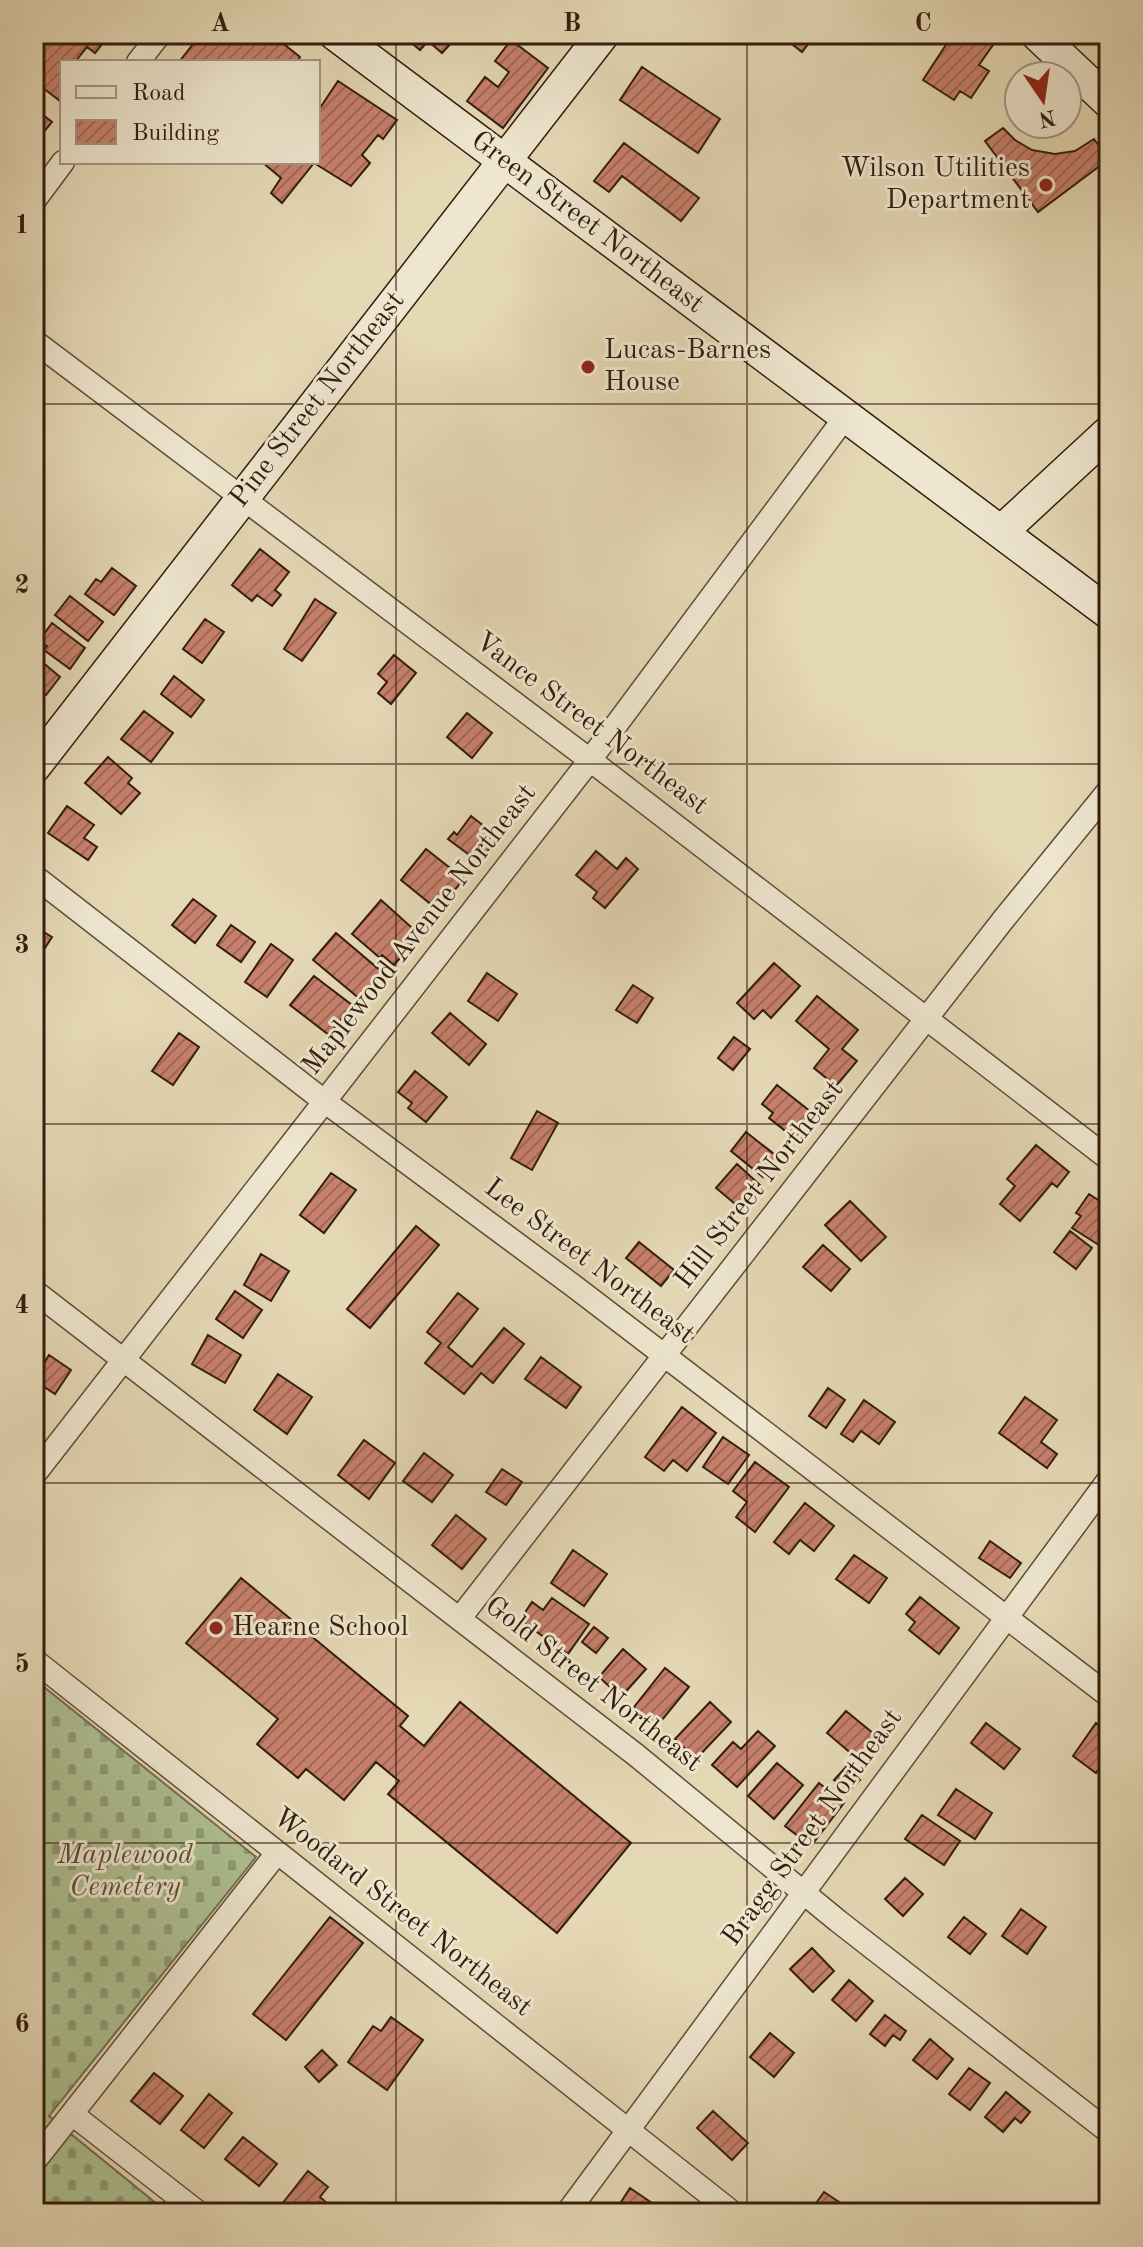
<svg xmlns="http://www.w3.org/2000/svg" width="1143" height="2247" font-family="'Old Standard TT',serif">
	<defs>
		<pattern id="cemetery-stones" width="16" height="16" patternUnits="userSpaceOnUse" patternTransform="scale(2)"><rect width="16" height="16" fill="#aec092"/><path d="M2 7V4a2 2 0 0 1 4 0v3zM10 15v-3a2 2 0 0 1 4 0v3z" fill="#8e9b76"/></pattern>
		<pattern id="building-hatch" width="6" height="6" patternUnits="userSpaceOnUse" patternTransform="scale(2)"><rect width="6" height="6" fill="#c7806c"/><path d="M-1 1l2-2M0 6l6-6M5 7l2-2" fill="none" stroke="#a26857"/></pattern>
	</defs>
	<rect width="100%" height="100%" fill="#e5d8b5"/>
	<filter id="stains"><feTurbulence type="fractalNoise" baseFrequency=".0025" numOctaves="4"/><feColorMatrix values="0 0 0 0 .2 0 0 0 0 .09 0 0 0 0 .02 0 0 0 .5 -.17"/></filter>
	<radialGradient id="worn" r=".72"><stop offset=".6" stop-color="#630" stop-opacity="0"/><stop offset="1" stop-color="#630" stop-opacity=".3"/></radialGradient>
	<path fill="url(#cemetery-stones)" stroke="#706e50" stroke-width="2" d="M34,1679L256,1857L49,2116L168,2213H34Z"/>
	<path fill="url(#building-hatch)" stroke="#331d0d" stroke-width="2" d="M49,34H110L95,53L87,47L75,62H62V98L60,101L34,81V52Z
		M201,34H271L300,57L297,62H179Z
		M401,34H450L455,39L442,53L428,41L420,50Z
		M779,34H816L802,52Z
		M953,34H983L995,42L979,65L989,71L971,98L960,91L954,100L923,80Z
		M511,40L548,68L503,128L467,101L485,77L498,87L509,72L495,61Z
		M642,67L720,119L698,153L620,100Z
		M338,81L397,120L383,139L378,135L362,155L370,163L351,186L314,163L282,203L271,193L281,178L262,162H318V111Z
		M34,108L52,122L34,144Z
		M1003,128L1015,140L1032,150L1055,154L1075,151L1094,139L1109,159L1038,212L985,141Z
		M624,143L699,198L681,221L622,176L609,192L594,181Z
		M260,549L289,572L275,590L281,595L272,606L257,595L252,601L232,585Z
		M112,568L136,586L114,615L85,594L96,579L101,582Z
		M70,596L103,622L88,641L55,615Z
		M315,599L336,613L302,661L284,649Z
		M205,619L224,632L202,663L183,649Z
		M52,623L85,648L70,669L44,650L47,646L39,641Z
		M34,655L60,677L46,695L34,685Z
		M394,655L416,673L391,704L378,693L387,682L378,674Z
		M174,676L204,700L191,717L161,694Z
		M144,711L173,733L151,762L121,739Z
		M467,713L492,733L472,758L447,737Z
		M108,757L132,778L128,783L140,793L121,814L85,783Z
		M67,806L94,825L84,838L97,847L88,860L48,833Z
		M471,816L498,837L479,862L448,839L454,832L457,835Z
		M426,849L464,879L438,910L401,880Z
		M596,851L617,869L626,858L638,869L605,908L593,898L597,892L576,875Z
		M193,899L216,916L195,943L172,925Z
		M381,900L420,935L394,965L382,955L380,958L352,934Z
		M231,925L255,942L241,962L217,945Z
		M34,926L52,937L34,965Z
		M336,933L382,972L360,999L313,960Z
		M271,944L293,960L267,997L245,982Z
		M774,963L800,986L771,1018L763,1010L754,1019L737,1003Z
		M487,973L517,994L498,1021L468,1001Z
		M314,976L352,1005L329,1035L290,1005Z
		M633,985L653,998L637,1023L616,1010Z
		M817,996L858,1030L842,1049L857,1061L836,1086L814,1068L829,1049L796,1021Z
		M450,1013L486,1044L469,1065L432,1033Z
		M179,1033L199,1047L173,1085L152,1071Z
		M734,1037L750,1049L733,1070L718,1058Z
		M415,1071L447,1097L426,1122L408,1108L412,1103L398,1092Z
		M777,1085L811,1112L803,1123L809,1128L798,1141L769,1118L773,1113L762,1104Z
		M537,1111L558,1123L532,1170L511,1158Z
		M746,1132L779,1158L763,1177L731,1151Z
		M1036,1145L1069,1172L1057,1187L1052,1183L1020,1221L1000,1204L1015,1186L1007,1179Z
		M737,1164L760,1185L740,1208L716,1188Z
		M331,1173L356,1190L324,1233L300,1215Z
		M1089,1194L1109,1207V1237L1102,1247L1072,1228L1081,1216L1076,1213Z
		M850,1201L886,1237L861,1261L825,1225Z
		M416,1226L439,1245L370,1328L347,1309Z
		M1070,1231L1092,1248L1076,1269L1054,1252Z
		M639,1242L674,1270L661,1286L626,1258Z
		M823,1245L850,1269L831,1291L803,1267Z
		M261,1254L289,1271L271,1301L244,1285Z
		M235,1291L262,1310L243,1338L216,1319Z
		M458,1293L478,1309L448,1347L472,1367L504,1328L524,1344L493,1383L481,1373L464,1394L425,1363L441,1343L427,1332Z
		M208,1335L241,1355L225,1383L192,1364Z
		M49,1355L71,1370L55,1394L34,1380Z
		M541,1357L581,1387L566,1408L525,1379Z
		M278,1374L312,1397L287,1434L254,1410Z
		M828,1388L845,1400L826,1428L809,1416Z
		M1025,1397L1057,1420L1041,1442L1057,1454L1047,1468L999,1433Z
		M864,1400L895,1422L879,1444L861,1431L853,1442L841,1434Z
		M682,1407L716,1433L687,1471L673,1460L664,1471L645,1457Z
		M723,1437L749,1455L728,1484L703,1467Z
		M364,1440L395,1463L369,1499L338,1475Z
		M424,1453L453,1475L432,1502L403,1481Z
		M755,1462L789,1487L755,1532L736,1517L747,1502L733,1491Z
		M502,1469L522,1482L506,1505L486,1492Z
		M805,1503L834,1526L814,1551L800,1540L789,1554L774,1542Z
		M456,1515L486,1539L462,1569L432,1545Z
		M990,1541L1021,1563L1010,1578L979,1558Z
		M573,1550L607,1574L584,1606L551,1583Z
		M854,1555L887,1578L869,1603L836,1579Z
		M241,1578L408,1716L400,1726L424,1746L460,1702L631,1843L557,1933L388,1794L399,1781L376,1762L344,1800L306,1769L298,1778L257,1744L278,1719L186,1643Z
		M920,1597L959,1628L939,1654L909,1630L915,1622L906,1614Z
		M552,1598L589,1624L568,1654L520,1620L532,1602L543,1610Z
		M594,1627L608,1638L596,1653L582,1642Z
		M623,1649L646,1669L621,1697L599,1677Z
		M665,1668L689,1687L657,1726L634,1707Z
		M710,1702L731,1722L696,1759L675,1739Z
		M846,1711L885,1743L866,1766L827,1733Z
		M986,1723L1020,1749L1004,1769L971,1743Z
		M1096,1723L1109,1732V1755L1096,1773L1073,1756Z
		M758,1731L775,1746L737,1787L712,1765L733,1742L741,1749Z
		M777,1763L803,1785L774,1819L748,1796Z
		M846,1767L860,1780L848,1792L834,1780Z
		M819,1783L844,1803L811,1846L785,1826Z
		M956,1789L992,1813L975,1839L938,1815Z
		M922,1815L960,1841L944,1865L905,1839Z
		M905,1878L923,1894L903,1916L885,1899Z
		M1021,1909L1046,1927L1027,1954L1002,1936Z
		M330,1917L363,1943L286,2040L253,2014Z
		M964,1917L986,1934L970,1954L948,1937Z
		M812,1948L834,1971L813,1992L790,1969Z
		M849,1980L873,2001L856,2021L832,2000Z
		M885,2015L906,2031L900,2040L893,2035L885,2046L870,2034Z
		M391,2017L423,2040L387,2090L348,2062L373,2026L381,2031Z
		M770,2033L794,2053L774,2077L750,2057Z
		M930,2039L953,2059L937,2079L913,2060Z
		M322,2050L337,2065L319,2082L305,2067Z
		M969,2068L990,2083L970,2110L949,2094Z
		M154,2073L183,2096L160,2124L131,2101Z
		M1006,2092L1030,2112L1021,2123L1015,2118L1003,2132L985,2117Z
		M209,2094L232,2113L204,2148L181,2130Z
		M713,2111L748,2143L732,2160L697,2128Z
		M243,2137L277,2164L259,2186L225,2159Z
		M308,2171L328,2187L320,2197L338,2213H294L282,2204Z
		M630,2188L652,2203L645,2213H614Z
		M824,2192L853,2211L852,2213H809Z"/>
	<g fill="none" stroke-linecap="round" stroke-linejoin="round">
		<defs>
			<path id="street" d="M138,62L160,34
				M34,201L63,162
				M34,341L590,760L1109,1159
				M34,876L324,1101L575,1287L1109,1696
				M34,1291L636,1755L838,1921L1109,2132
				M34,1475L590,760L846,416
				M460,1618L1003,920L1109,790
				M34,1660L733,2213
				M72,2114L199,2213
				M34,2162L277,1853
				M567,2213L1109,1479"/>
			<path id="secondary" d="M335,34L1109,613
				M1037,34L1109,102
				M1001,532L1109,432
				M34,767L603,34"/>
		</defs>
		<use href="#street" stroke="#604c37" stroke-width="25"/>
		<use href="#secondary" stroke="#331d0d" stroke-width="35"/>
		<use href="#street" stroke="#eee6cf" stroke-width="22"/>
		<use href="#secondary" stroke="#eee6cf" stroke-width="32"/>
	</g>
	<path fill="none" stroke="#331d0d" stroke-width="2" stroke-opacity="0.55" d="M396,34V2213M747,34V2213M34,404H1109M34,764H1109M34,1124H1109M34,1483H1109M34,1843H1109"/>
	<g fill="#8f2418" stroke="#eee6cf" stroke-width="3">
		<circle cx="1046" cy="185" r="8"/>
		<circle cx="588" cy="367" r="8"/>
		<circle cx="216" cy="1628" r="8"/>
	</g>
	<g text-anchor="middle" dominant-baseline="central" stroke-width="6" stroke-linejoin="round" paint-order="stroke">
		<g font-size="28" fill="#331d0d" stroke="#eee6cf" text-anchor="start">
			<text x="1030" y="169" text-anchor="end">Wilson Utilities<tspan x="1030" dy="32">Department</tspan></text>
			<text x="604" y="351">Lucas-Barnes<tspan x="604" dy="32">House</tspan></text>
			<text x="232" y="1628">Hearne School</text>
		</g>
		<g font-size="28" fill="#331d0d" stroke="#eee6cf">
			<text transform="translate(587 223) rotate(37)">Green Street Northeast</text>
			<text transform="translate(318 400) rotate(-52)">Pine Street Northeast</text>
			<text transform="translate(591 724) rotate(37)">Vance Street Northeast</text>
			<text transform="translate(420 930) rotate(-52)">Maplewood Avenue Northeast</text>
			<text transform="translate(760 1185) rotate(-52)">Hill Street Northeast</text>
			<text transform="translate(589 1262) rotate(37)">Lee Street Northeast</text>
			<text transform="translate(593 1685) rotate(38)">Gold Street Northeast</text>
			<text transform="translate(813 1828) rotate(-54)">Bragg Street Northeast</text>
			<text transform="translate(402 1913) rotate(38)">Woodard Street Northeast</text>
		</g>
		<g font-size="28" font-style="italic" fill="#584e35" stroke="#eee6cf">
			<text x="125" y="1856">Maplewood<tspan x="125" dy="32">Cemetery</tspan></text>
		</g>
	</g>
	<rect width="1143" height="2247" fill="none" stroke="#e5d8b5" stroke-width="88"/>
	<rect x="60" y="60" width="260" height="104" fill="#eee6cf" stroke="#a39681" stroke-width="2"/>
	<rect x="76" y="86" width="40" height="12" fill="#eee6cf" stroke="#a39681" stroke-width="2"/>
	<text x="132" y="100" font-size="24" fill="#331d0d">Road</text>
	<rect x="76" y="120" width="40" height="24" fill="url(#building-hatch)" stroke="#a39681" stroke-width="2"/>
	<text x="132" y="140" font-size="24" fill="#331d0d">Building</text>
	<g transform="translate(1043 100) rotate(167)"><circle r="38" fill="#eee6cf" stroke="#a39681" stroke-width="2"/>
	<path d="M0-6L14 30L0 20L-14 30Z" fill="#8f2418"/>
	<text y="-12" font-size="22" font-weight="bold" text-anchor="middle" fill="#331d0d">N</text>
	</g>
	<rect x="44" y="44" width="1055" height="2159" fill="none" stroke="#331d0d" stroke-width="3"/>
	<g font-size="26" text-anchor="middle" font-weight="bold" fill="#331d0d">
		<text x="220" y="31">A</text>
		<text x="572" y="31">B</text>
		<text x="923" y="31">C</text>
		<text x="22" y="233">1</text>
		<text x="22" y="593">2</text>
		<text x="22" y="953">3</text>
		<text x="22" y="1313">4</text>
		<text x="22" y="1672">5</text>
		<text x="22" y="2032">6</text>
	</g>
	<rect width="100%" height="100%" filter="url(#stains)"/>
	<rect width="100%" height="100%" fill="url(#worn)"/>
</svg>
